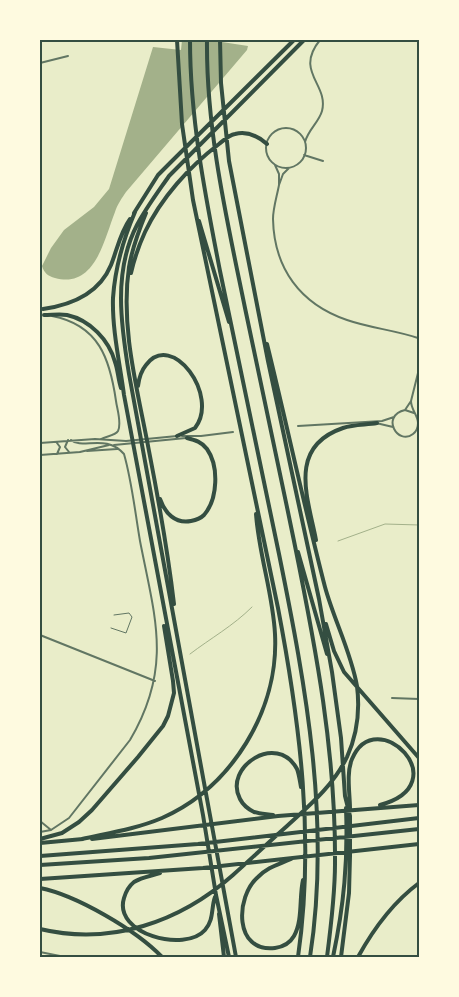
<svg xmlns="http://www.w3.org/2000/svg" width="459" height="997" font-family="'Archivo Narrow',sans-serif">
	<rect width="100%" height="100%" fill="#e9edc9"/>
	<path fill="#a3b18a" d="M182,40H209L248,46L247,50L126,192C122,198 117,205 115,212C104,240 95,289 55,278C48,276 44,273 42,266L51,248L64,230L94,207L109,189L153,47L181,50Z"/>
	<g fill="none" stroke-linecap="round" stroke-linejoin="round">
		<path stroke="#a3b18a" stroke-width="1" d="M338,541L385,524L419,525
			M190,654C211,638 233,626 252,607"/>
		<path stroke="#617663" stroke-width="1" d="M111,628L126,633L132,617L129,613L114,615"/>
		<path stroke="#617663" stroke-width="2" d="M40,63L68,56
			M266 148a20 20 0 1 1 40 0a20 20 0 1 1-40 0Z
			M305,142C308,130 319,122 322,111C329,84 294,72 320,40
			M304,155L323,161
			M275,165L279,174V185L283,174L289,168
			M279,185C277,196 273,208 273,219C274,268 300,304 347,320C370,328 394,330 418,338
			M52,316C99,325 110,359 116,401C117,409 122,423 118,431C115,436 106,436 101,439
			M419,333L418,338L419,343
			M411,401C411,410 418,415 418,423C418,427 417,431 413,434C398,446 380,416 405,410L414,413
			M405,410L411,401L419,369
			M376,423L393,427
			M298,426L382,421L394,417
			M182,436H201
			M201,436L233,432
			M68,440L65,447L69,452
			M40,443L95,439L126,441L177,436
			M57,443L60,447L57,454
			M114,445L186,438
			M87,451L117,449
			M80,452L109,445
			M40,455L80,452
			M40,635L155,681
			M392,698L419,699
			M40,821L51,830
			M40,832L51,830L69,818L130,740C173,667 155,618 140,541C135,512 132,482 124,454C106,433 82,450 71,440
			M40,952L65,957"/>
		<path stroke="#344e41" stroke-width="4" d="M177,40L182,124L193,200L278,608C300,723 315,840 298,957
			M190,40C190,118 205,194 220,271C239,366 260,460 279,554C306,687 331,822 310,957
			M207,40C206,130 227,220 245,308C261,385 278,463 294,541C316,649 336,753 335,864C335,895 331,926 327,957
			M220,40L221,83L229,161L268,361L319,599L332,672L341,738L345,796L350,816V856L349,893L341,957
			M135,212C123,240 115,268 113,298C112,330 120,364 124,395L203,815L216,895L229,957
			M134,213L158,175L171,162L294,40
			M146,213C139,230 132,249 129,267C120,328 138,391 149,451C159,502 168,553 174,604
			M199,221L229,322
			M131,273C134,260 139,245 145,232C161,198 189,167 219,144C224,140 229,135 235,134C247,131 258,136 267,144
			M43,309C71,305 99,294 111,265C117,250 120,233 130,219
			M44,315C52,315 60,314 67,315C90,320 109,340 115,362C118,370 118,379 121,388
			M138,386C139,378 141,371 146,365C172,330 220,396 195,428L177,436
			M160,499C165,513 175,524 191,521C196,520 201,518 204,515C218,499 219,466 207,449C202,442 195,440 187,438
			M316,540C308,498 287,447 343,428C354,424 366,425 377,423
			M298,552L327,654
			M326,624L334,651L344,672L419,758
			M350,809C350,794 346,773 352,759C376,702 459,784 380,805
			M273,815C267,814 260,814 254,812C248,809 243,805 240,799C223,767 277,732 297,769C299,774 300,782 301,787
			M40,839L62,833L79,822L92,810L138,757L163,726L168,716L174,693L173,681L164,626
			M82,839C109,833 136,829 162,818C232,787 279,710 275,634C273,594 259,555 256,514
			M92,839L278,816L419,805
			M40,843L83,839
			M40,856L198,844L419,818
			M291,859C278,865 269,866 258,877C235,897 234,953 275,948C282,947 290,943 294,936C303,920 299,897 303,880
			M40,865L149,858L419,829
			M160,873C151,876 142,877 134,882C129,886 126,891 124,898C113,934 185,953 205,930C214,920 211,908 215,897
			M40,879L203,868L419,844
			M40,888C76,895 136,930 162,957
			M219,914L224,957
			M40,929C111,946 180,922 233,875C251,859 269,842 287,826C310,805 333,786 347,757C357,735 360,710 357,686C351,652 334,620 325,587C304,506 287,425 267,344
			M236,957L129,374C121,325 113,271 137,225C146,208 158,192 169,176L304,40
			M333,957C344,905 348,861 346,808
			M358,957C374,928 392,903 419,883"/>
	</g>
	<rect width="459" height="997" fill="none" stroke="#fefae0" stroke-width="82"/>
	<rect x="41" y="41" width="377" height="915" fill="none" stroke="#344e41" stroke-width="2"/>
</svg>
